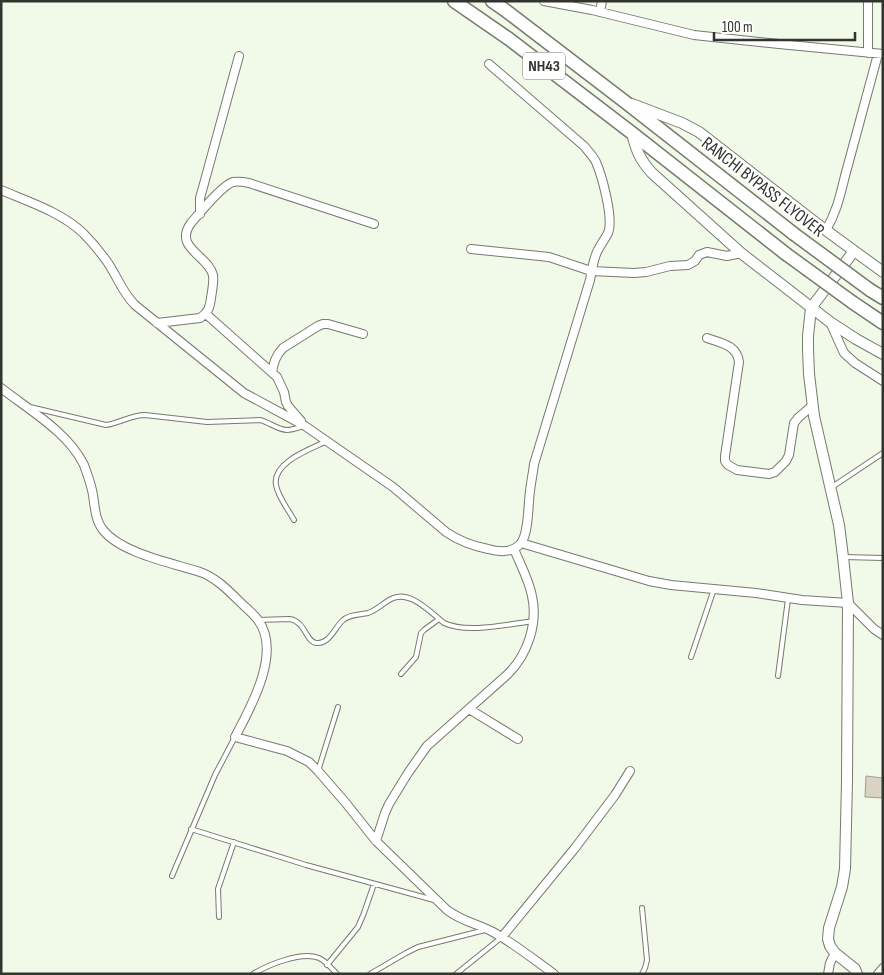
<svg xmlns="http://www.w3.org/2000/svg" width="884" height="975" font-family="'Sofia Sans Condensed',sans-serif">
	<rect width="100%" height="100%" fill="#f1f9e8"/>
	<path fill="#d8d3c3" stroke="#a29d8d" d="M866,776L883,778V798L865,797Z"/>
	<g fill="none" stroke-linecap="round" stroke-linejoin="round">
		<defs>
			<path id="service" d="M30,407L106,425C120,423 131,415 145,415L207,422L260,420C269,422 278,430 287,430C293,430 299,427 304,426
				M832,487L883,453
				M294,520C288,509 278,497 276,485C272,462 311,449 327,441
				M843,557L883,558
				M258,620L290,619C306,622 306,643 317,643C329,644 335,628 342,621C349,614 359,615 368,613C377,610 383,603 391,599C410,589 431,613 444,623C468,634 508,624 534,621
				M691,657L714,589
				M401,674L416,657L421,633L424,630L439,619
				M778,676L788,599
				M318,771L338,707
				M191,829L306,865L434,900
				M172,876L215,775L235,737
				M219,917L218,889L234,842
				M327,965L358,927L364,913L374,884
				M253,974C268,965 301,951 319,958C326,961 332,969 337,974
				M370,974L406,953L418,947L485,930
				M456,974L502,937
				M642,974L645,968L647,960L642,908"/>
			<path id="minor" d="M544,1L592,10L694,35L779,44L883,54
				M868,1V53
				M600,12L602,1
				M1,190C29,202 61,212 83,233C92,242 101,253 108,263C118,278 122,292 135,305L244,393L305,426L393,487L446,532C459,541 473,546 488,549C499,552 513,553 521,543C529,533 528,504 530,491C531,482 533,473 534,464L590,280C592,270 593,259 598,250C601,244 605,239 608,233C614,219 602,176 596,162C593,156 588,151 584,146L489,64
				M200,214V198L202,191L239,56
				M826,230C839,208 841,189 848,165C858,128 868,91 878,54
				M471,249L549,257L591,271L634,273L646,272L670,266L688,265L695,261L699,255L707,252L727,256L741,253
				M206,314L277,377L284,392L286,402L288,406L301,421
				M830,322L844,353L855,363L883,381
				M157,323L200,318C208,313 210,307 211,298C212,291 214,282 213,275C208,255 173,248 191,223C200,213 221,186 233,182C238,181 244,182 249,183L374,224
				M707,338C721,343 737,345 739,362L725,456V461L728,465L737,470L769,474L775,472L786,461L789,455L794,423L798,418L813,405
				M272,372C274,362 276,355 283,348L318,326L323,324H328L363,334
				M1,388C29,410 68,432 84,465C87,473 90,482 92,490C95,503 94,519 103,530C121,553 172,563 200,572C215,577 228,590 239,601C245,607 253,613 258,620C282,652 251,707 235,737L287,751L309,762L318,771L345,802L376,841L447,910C463,922 476,923 493,932C515,944 533,959 554,974
				M521,543L649,581L671,585L756,593L802,600L848,603L874,629L883,635
				M469,709L518,739
				M376,841L385,813L389,804L408,773L427,746L508,674C528,654 538,623 532,596C529,580 520,564 514,549
				M502,937L575,848L615,795L630,771
				M828,974L830,963L835,953
				M878,974L883,968"/>
			<path id="tertiary" d="M632,104L682,123L699,132L816,223L883,272
				M632,133C636,150 640,160 652,173L741,253L830,322L856,339L883,354
				M854,251L811,308L808,336V349L809,374L814,416L839,525L843,557L848,603L847,781L845,869L842,887L829,928L828,939L830,946L835,953L855,969L857,974"/>
			<path id="trunk" d="M454,1L509,39L632,133L786,254
				M492,1L505,10L624,101L794,234
				M870,290L883,298
				M852,302L883,323"/>
		</defs>
		<use href="#service" stroke="#757b6d" stroke-width="6"/>
		<use href="#minor" stroke="#757b6d" stroke-width="10"/>
		<use href="#tertiary" stroke="#757b6d" stroke-width="12"/>
		<use href="#trunk" stroke="#757b6d" stroke-width="15"/>
		<use href="#service" stroke="#fff" stroke-width="4"/>
		<use href="#minor" stroke="#fff" stroke-width="8"/>
		<use href="#tertiary" stroke="#fff" stroke-width="10"/>
		<use href="#trunk" stroke="#fff" stroke-width="12"/>
		<defs>
			<path id="trunk-bridge" d="M794,234L870,290
				M786,254L852,302"/>
		</defs>
		<use href="#trunk-bridge" stroke="#757b6d" stroke-width="15" stroke-linecap="butt"/>
		<use href="#trunk-bridge" stroke="#fff" stroke-width="12"/>
	</g>
	<g text-anchor="middle" dominant-baseline="central" stroke-width="5" stroke-linejoin="round" paint-order="stroke">
		<rect fill="#fff" stroke="#70726d" stroke-width="1" x="523" y="52.5" width="42" height="27" rx="4"/>
		<g font-size="16" font-weight="bold" fill="#32352e">
			<text x="544" y="66">NH43</text>
		</g>
		<g font-size="18" fill="#32352e" stroke="#fff">
			<text transform="translate(763 187) rotate(38)">RANCHI BYPASS FLYOVER</text>
		</g>
	</g>
	<rect width="884" height="975" fill="none" stroke="#32352e" stroke-width="5"/>
	<path d="M714 32v8h141v-8" fill="none" stroke="#32352e" stroke-width="2.5"/>
	<text x="722" y="32" font-size="15" fill="#32352e" stroke="#ffffff" stroke-width="4" paint-order="stroke">100 m</text>
</svg>
